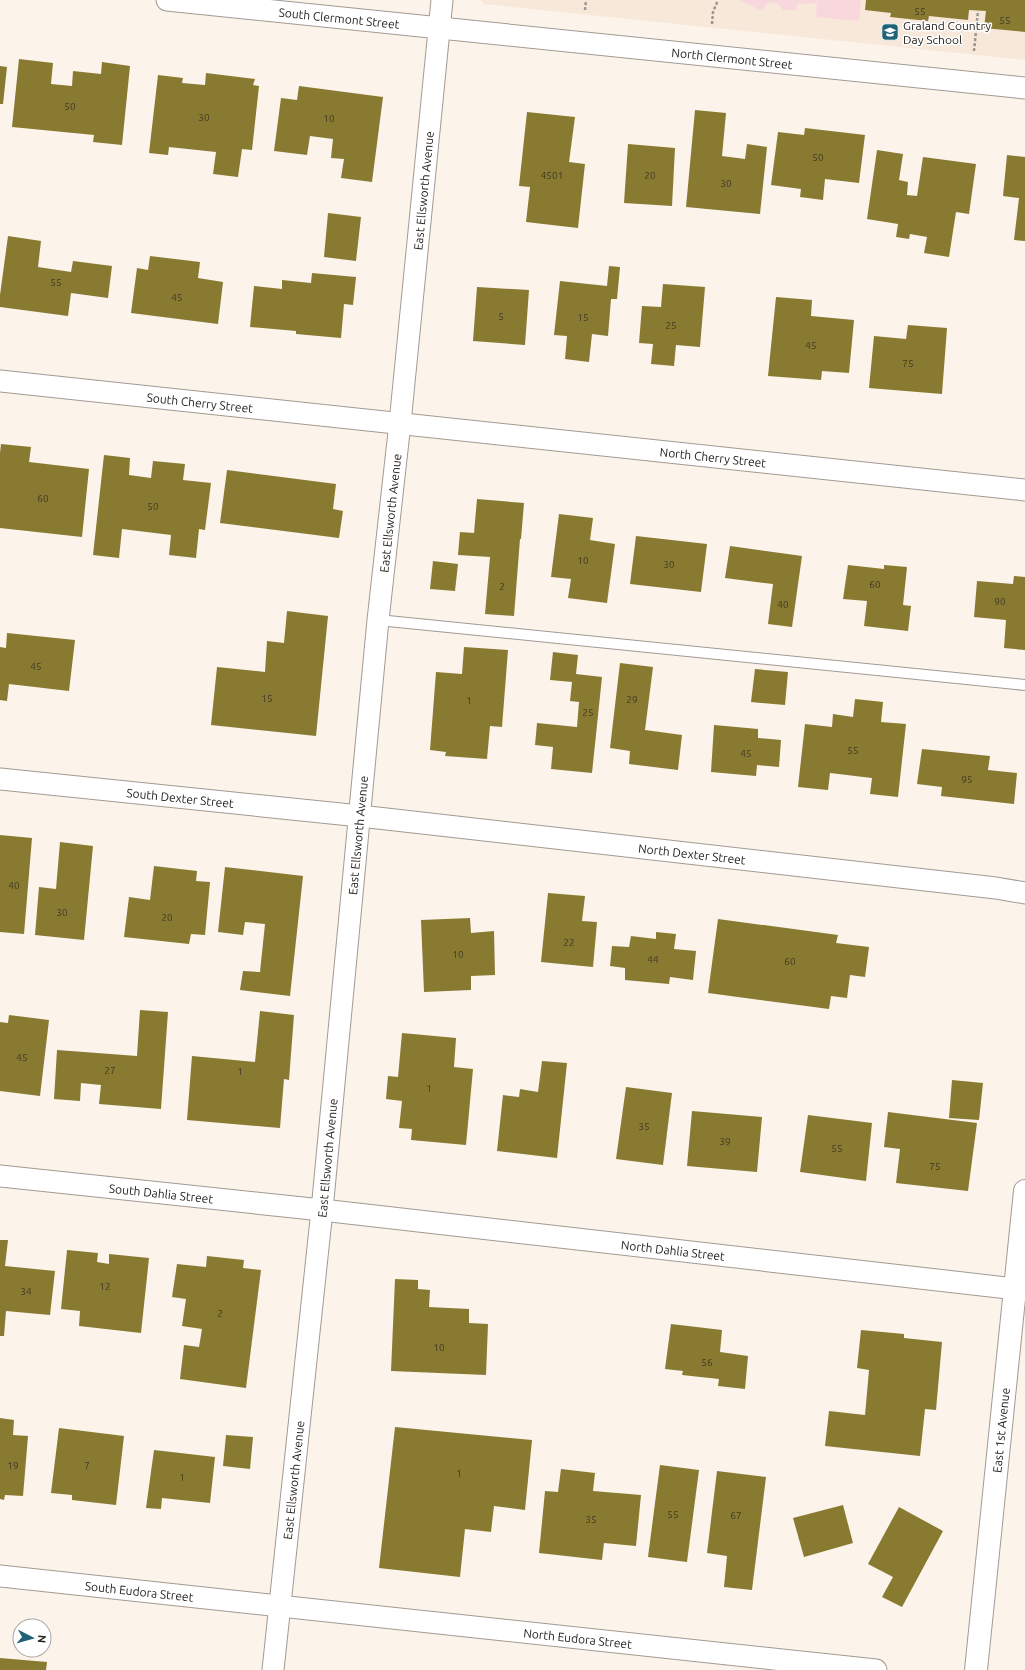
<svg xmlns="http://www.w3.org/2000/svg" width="1025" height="1670" font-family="Ubuntu,sans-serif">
	<rect width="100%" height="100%" fill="#fcf3eb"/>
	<path fill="#f7e8da" d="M481,0H1025V60L484,4Z"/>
	<path fill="#f8d7dd" d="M739,0H861L859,21L816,17L817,3L804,4L797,3L796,10H783C777,0 767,0 762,11Z"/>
	<path fill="#897a32" d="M866,0H1025V32L984,28L986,11L969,10L968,20L929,16L928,21L890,17L891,13L865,10Z
		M19,59L53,63L51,84L72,86L73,71L101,74L102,62L130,66L122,145L93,142L94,135L12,127Z
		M0,66L7,67L3,104H0Z
		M206,73L255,79L253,85L259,86L252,150L242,149L238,177L213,174L216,152L169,147L168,155L149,153L158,75L183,78L182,83L205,85Z
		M299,86L383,97L372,182L341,178L344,159L331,158L333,139L310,136L307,155L274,151L281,98L297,100Z
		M695,110L726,113L722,156L745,159L747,144L767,147L760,214L686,207Z
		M527,112L575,117L569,162L585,164L578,228L526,222L530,187L519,186Z
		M805,128L865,135L859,183L825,179L823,200L800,197L801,189L771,185L778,132L804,135Z
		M628,144L675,148L672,206L624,203Z
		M877,150L903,154L899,180L908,182L907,195L917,196L923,157L976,164L969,214L956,212L949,257L924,253L927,237L910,234L909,239L896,237L898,224L867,219Z
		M1007,155L1025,157V241L1014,240L1019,198L1003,196Z
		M328,213L361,217L356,261L324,257Z
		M8,236L41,241L38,267L71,272L73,261L112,266L108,298L71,293L68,316L0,307V295Z
		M150,256L200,262L198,278L223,282L218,324L131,313L137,268L148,270Z
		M609,266L620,267L617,299H611L608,336L592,334L589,362L565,359L567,336L554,335L560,281L607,286Z
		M312,273L356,277L353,305L344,304L341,338L296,334V331L250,327L254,286L282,289V280L311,283Z
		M663,284L705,287L700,347L676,345L674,366L651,364L653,344L639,343L642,306L661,307Z
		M477,287L529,290L525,345L473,341Z
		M776,297L812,300L811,316L854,320L849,373L822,371L821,380L768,376Z
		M908,325L947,328L942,394L869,388L874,336L906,339Z
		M1,444L31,447L29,462L89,469L82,537L0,528V453Z
		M104,455L130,458L129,475L151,478L153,461L185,464L183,480L211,483L205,530L199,529L196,558L169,555L171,535L122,529L119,558L93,555Z
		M227,470L336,484L333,509L343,511L339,538L220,523Z
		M477,499L524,503L521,539H520L514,616L485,614L490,557L458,555L460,532L474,533Z
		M559,514L593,518L590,540L615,544L607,603L568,598L571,579L551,577Z
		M636,536L707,544L701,592L630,584Z
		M730,546L802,556L792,627L768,624L773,584L725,578Z
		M433,561L458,564L455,591L430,589Z
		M848,565L884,569V565L907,567L903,605L911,606L908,631L864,626L867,601L843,599Z
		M1014,576L1025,577V650L1004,648L1006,620L974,617L977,581L1013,584Z
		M287,611L328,616L316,736L211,725L217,667L265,672L267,641L284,643Z
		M7,633L75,640L69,691L9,684L7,701L0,700V647L6,648Z
		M464,647L508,650L502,727L490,726L487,759L445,756L446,752L430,750L436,672L462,674Z
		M553,652L578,655L576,674L602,677L592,773L551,769L553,747L535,745L537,723L577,727L579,702L570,701L572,682L550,680Z
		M620,663L653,667L645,730L682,735L678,770L629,764L630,751L610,748Z
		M755,669L788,672L785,705L751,702Z
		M855,699L883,702L881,722L906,724L898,797L870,794L872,778L830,773L828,790L798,787L805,724L832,727L833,714L853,717Z
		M714,725L758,729V738L781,740L779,767L757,765L756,776L711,772Z
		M922,749L990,756L988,770L1017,773L1014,804L941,796L942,787L917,784Z
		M0,835L32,838L24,934L0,932Z
		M60,842L93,846L84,940L35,935L39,887L56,889Z
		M154,866L197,871L196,881L210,882L205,935L191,934L189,944L124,937L129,897L150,900Z
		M225,867L303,876L290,996L240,990L243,971L260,972L265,924L245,922L243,935L218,932Z
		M548,893L585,896L582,921L597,922L593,967L541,962Z
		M470,918L471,933L494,931L495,975L471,976V990L424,992L421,920Z
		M718,919L838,935L836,943L869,947L865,977L850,975L847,998L831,996L829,1009L708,993Z
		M656,932L676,934L674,949L696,951L693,980L670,977L669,984L625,980V968L610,966L612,946L629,947L631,936L656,939Z
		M140,1010L168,1012L161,1109L99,1104L101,1085L81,1083L80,1101L54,1099L57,1050L137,1056Z
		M260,1011L294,1015L289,1080L284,1079L280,1128L187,1120L192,1056L255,1062Z
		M9,1015L49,1020L40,1096L0,1091V1022L8,1023Z
		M402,1033L456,1038L454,1067L473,1069L466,1145L411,1140L412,1129L399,1128L402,1101L386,1099L388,1076L398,1077Z
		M542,1061L567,1063L557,1158L497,1151L503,1095L519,1097L520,1089L538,1092Z
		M952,1080L983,1083L979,1120L949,1118Z
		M626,1087L672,1093L663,1165L616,1159Z
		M692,1111L762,1117L757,1172L687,1166Z
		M888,1112L977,1123L968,1191L896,1183L900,1149L884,1147Z
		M808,1115L872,1123L866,1181L800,1172Z
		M0,1240H8L5,1266L55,1271L50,1315L6,1311L4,1336H0Z
		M67,1250L98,1253L97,1262L109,1264V1254L149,1258L141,1333L79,1326L80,1311L61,1309Z
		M207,1256L244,1260L243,1268L261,1270L246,1388L180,1379L184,1345L199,1347L202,1329L182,1326L186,1299L172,1297L177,1264L206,1267Z
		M395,1279L418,1280V1289L430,1290L429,1307L469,1309V1323L488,1324L486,1375L391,1371Z
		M671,1324L722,1330L720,1352L748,1356L745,1389L718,1386L719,1379L682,1375L683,1371L665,1369Z
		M861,1330L904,1334V1338L942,1342L936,1410L925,1409L920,1456L825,1446L829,1411L865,1415L869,1370L857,1368Z
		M0,1418L14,1420L13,1435L28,1436L23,1496L5,1495L4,1500L0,1499Z
		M395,1427L532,1440L525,1510L494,1506L491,1532L465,1529L460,1577L379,1568Z
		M59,1428L124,1436L116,1505L72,1500V1495L51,1493Z
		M226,1435L253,1437L250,1469L223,1466Z
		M154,1450L215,1457L210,1503L162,1498L161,1509L146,1508Z
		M660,1465L699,1470L687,1562L648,1557Z
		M561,1469L595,1473L593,1491L641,1495L636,1546L604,1543L602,1560L539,1553L545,1491L558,1492Z
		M717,1471L766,1477L752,1590L724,1587L727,1556L707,1553Z
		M843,1505L853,1543L804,1557L793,1518Z
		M899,1507L943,1531L902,1607L882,1597L893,1577L868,1564Z
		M0,1658L47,1662L46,1670H0Z"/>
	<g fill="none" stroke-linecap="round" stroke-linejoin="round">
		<defs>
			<path id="lane" d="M378,620L1025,685"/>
			<g id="street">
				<path id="s1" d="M167,0L1025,88"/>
				<path id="s2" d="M0,381L1025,490"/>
				<path id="s3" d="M0,779L360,816L996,888L1025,893"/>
				<path id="s4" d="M0,1176L322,1210L1025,1290"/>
				<path id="s5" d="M0,1576L876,1670"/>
				<path id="s6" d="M273,1670L322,1210L378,620L400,423L442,0"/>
			</g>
			<g id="secondary">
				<path id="s7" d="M976,1670L1025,1191"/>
			</g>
		</defs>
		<use href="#lane" stroke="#a29a93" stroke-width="12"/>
		<use href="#street" stroke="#a29a93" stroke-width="23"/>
		<use href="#secondary" stroke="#a29a93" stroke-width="24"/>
		<path stroke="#9c9690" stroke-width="2.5" stroke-dasharray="3 2" stroke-linecap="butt" d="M585,10L586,0
			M712,24L713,12L718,0
			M974,51L978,11"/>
		<use href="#lane" stroke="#fff" stroke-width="10"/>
		<use href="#street" stroke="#fff" stroke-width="21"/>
		<use href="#secondary" stroke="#fff" stroke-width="22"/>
	</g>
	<defs>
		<symbol id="school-square" viewBox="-11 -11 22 22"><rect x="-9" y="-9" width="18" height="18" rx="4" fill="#1f6275" stroke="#fff"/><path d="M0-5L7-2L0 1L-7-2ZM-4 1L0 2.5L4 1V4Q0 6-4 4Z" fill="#fff"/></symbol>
	</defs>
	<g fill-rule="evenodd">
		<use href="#school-square" x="880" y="22" width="20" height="20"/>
	</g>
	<g text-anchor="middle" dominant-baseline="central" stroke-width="3" stroke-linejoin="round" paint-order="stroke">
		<g font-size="10" fill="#3f3924">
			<text x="920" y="11">55</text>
			<text x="1005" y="20">55</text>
			<text x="70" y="106">50</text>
			<text x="204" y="117">30</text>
			<text x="329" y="118">10</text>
			<text x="818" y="157">50</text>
			<text x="552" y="175">4501</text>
			<text x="650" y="175">20</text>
			<text x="726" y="183">30</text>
			<text x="56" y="282">55</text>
			<text x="177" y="297">45</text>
			<text x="501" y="316">5</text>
			<text x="583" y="317">15</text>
			<text x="671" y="325">25</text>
			<text x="811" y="345">45</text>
			<text x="908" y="363">75</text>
			<text x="43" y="498">60</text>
			<text x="153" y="506">50</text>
			<text x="583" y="560">10</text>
			<text x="669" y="564">30</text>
			<text x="875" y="584">60</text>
			<text x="502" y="586">2</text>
			<text x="1000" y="601">90</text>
			<text x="783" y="604">40</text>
			<text x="36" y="666">45</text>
			<text x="267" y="698">15</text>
			<text x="632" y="699">29</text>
			<text x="469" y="700">1</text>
			<text x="588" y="712">25</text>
			<text x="853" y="750">55</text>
			<text x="746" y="753">45</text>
			<text x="967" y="779">95</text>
			<text x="14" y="885">40</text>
			<text x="62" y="912">30</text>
			<text x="167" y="917">20</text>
			<text x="569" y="942">22</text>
			<text x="458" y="954">10</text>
			<text x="653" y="959">44</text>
			<text x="790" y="961">60</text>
			<text x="22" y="1057">45</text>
			<text x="110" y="1070">27</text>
			<text x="240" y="1071">1</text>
			<text x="429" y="1088">1</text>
			<text x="644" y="1126">35</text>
			<text x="725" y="1141">39</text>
			<text x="837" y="1148">55</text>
			<text x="935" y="1166">75</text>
			<text x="105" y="1286">12</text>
			<text x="26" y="1291">34</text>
			<text x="220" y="1313">2</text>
			<text x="439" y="1347">10</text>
			<text x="707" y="1362">56</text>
			<text x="13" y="1465">19</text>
			<text x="87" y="1465">7</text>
			<text x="459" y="1473">1</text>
			<text x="182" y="1477">1</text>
			<text x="673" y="1514">55</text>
			<text x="736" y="1515">67</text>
			<text x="591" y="1519">35</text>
		</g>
		<g font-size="12" fill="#262320" stroke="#fff">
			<text stroke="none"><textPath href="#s1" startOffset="173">South Clermont Street</textPath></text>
			<text stroke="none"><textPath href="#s1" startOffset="568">North Clermont Street</textPath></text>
			<text stroke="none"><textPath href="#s6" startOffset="1487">East Ellsworth Avenue</textPath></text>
			<text stroke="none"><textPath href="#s2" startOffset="201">South Cherry Street</textPath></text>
			<text stroke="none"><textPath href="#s2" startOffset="717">North Cherry Street</textPath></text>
			<text stroke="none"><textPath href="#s6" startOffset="1163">East Ellsworth Avenue</textPath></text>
			<text stroke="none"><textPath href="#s3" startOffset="181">South Dexter Street</textPath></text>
			<text stroke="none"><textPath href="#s6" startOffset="839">East Ellsworth Avenue</textPath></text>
			<text stroke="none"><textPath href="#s3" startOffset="696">North Dexter Street</textPath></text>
			<text stroke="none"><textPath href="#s6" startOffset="515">East Ellsworth Avenue</textPath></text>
			<text stroke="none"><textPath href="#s4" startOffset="162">South Dahlia Street</textPath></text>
			<text stroke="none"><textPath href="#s4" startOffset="677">North Dahlia Street</textPath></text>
			<text stroke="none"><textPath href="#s7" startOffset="241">East 1st Avenue</textPath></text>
			<text stroke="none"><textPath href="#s6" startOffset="191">East Ellsworth Avenue</textPath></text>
			<text stroke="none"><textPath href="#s5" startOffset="140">South Eudora Street</textPath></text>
			<text stroke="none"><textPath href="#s5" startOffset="581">North Eudora Street</textPath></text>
		</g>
		<g font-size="12" fill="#262320" stroke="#fff" text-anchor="start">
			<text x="903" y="25">Graland Country<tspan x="903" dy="14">Day School</tspan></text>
		</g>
	</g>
	<g transform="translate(32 1638) rotate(96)"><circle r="19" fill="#ffffff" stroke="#a8a7a6"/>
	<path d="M0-3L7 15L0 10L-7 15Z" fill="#1f6275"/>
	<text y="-6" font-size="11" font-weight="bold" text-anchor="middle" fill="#262320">N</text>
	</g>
</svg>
